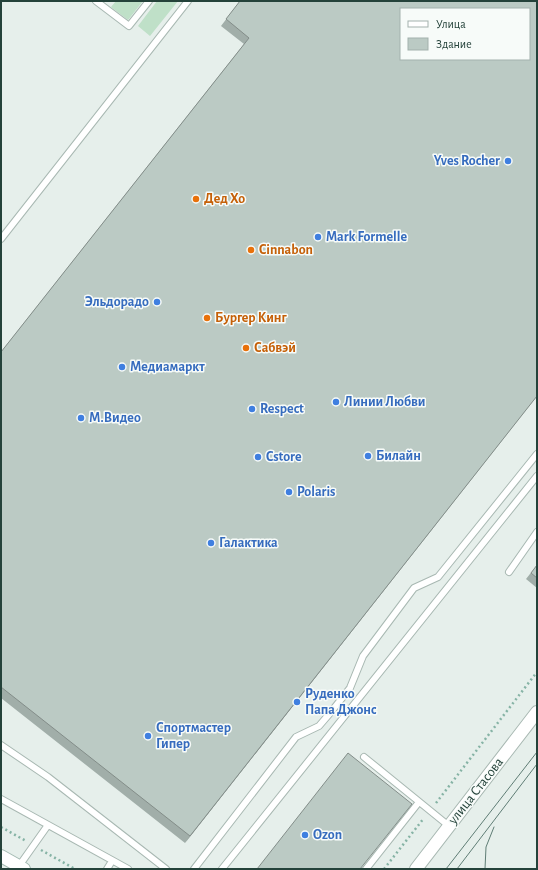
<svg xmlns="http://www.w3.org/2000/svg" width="538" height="870" font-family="'Alegreya Sans',sans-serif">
	<rect width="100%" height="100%" fill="#e6efeb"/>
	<path fill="#bfe0c8" d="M116,1H143L128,20L111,7Z
		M157,1H178L150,36L138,26Z"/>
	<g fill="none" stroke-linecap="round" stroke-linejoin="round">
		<defs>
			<path id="service" d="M96,1L129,26L149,1
				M1,239L188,1
				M509,572L537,532
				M1,745L48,777L166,869
				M364,757L449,826
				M1,799L128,869
				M19,866L48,825
				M107,869L112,861
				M194,869L296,737L319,726L331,712L350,688L363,656L414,588L438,577L537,454
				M222,869L537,476
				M366,869L419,802"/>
			<path id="minor" d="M416,869L537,712"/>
			<path id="secondary" d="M1,856L24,869"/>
		</defs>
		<use href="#service" stroke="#a8b8b2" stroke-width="8"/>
		<use href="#minor" stroke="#a8b8b2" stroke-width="14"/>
		<use href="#secondary" stroke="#a4bbb3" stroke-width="14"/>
		<path stroke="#86b3a5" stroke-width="2.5" stroke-dasharray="2 3" stroke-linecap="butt" d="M436,803L537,672
			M1,827L26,841
			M41,850L75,869
			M384,869L424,818"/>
		<use href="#service" stroke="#fff" stroke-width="6"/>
		<use href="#minor" stroke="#fff" stroke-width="12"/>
		<use href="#secondary" stroke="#fff" stroke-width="12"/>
		<path stroke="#5f7d75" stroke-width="1" d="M446,869L537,752
			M457,869L537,764
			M485,869L486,847L494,827"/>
	</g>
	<path fill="#a1aea9" d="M240,1L537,396L185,843L1,698V352L244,44L221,26Z
		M537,565V588L526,579Z"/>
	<path fill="#838d89" d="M537,396L185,843L190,836Z"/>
	<path fill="#bbcac4" stroke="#838d89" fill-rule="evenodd" d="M240,1H537V396L190,836L1,687V352L249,38L226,19ZM401,9H529V59H401Z
		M537,565V578L531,573Z
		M348,753L412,804L360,869H257Z"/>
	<g fill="#3f7fe0" stroke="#f7fbf9" stroke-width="1.5">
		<circle cx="508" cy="161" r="4"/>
		<circle cx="318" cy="237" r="4"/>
		<circle cx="157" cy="302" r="4"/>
		<circle cx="122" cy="367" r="4"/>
		<circle cx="336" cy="402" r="4"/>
		<circle cx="252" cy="409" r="4"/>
		<circle cx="81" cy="418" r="4"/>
		<circle cx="368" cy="456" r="4"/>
		<circle cx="258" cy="457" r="4"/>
		<circle cx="289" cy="492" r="4"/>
		<circle cx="211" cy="543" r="4"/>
		<circle cx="297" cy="702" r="4"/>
		<circle cx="148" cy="736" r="4"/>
		<circle cx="305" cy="835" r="4"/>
	</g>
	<g fill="#e8710a" stroke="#f7fbf9" stroke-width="1.5">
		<circle cx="196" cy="199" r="4"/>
		<circle cx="251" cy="250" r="4"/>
		<circle cx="207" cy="318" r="4"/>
		<circle cx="246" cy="348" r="4"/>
	</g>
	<g text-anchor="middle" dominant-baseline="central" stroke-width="3" stroke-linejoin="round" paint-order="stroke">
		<g font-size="14" font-weight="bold" fill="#366cbe" stroke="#f7fbf9" text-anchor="start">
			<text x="500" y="161" text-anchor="end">Yves Rocher</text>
			<text x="326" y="237">Mark Formelle</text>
			<text x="149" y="302" text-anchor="end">Эльдорадо</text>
			<text x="130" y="367">Медиамаркт</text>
			<text x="344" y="402">Линии Любви</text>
			<text x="260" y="409">Respect</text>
			<text x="89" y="418">М.Видео</text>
			<text x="376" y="456">Билайн</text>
			<text x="266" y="457">Cstore</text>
			<text x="297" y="492">Polaris</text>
			<text x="219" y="543">Галактика</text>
			<text x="305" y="694">Руденко<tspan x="305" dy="16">Папа Джонс</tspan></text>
			<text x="156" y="728">Спортмастер<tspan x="156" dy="16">Гипер</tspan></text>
			<text x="313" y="835">Ozon</text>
		</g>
		<g font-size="14" font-weight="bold" fill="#c56008" stroke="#f7fbf9" text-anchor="start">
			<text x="204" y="199">Дед Хо</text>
			<text x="259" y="250">Cinnabon</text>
			<text x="215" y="318">Бургер Кинг</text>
			<text x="254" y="348">Сабвэй</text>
		</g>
		<g font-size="14" fill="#24423a" stroke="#f7fbf9">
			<text transform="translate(476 791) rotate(-52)">улица Стасова</text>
		</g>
	</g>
	<rect width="538" height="870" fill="none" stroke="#24423a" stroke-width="4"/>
	<rect x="400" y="8" width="130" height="52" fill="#f7fbf9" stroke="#a3b1ad"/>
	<rect x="408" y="21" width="20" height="6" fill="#ffffff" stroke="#a3b1ad"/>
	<text x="436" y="28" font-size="12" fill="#24423a">Улица</text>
	<rect x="408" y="38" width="20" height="12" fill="#bbcac4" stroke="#a3b1ad"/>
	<text x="436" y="48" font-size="12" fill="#24423a">Здание</text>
</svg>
